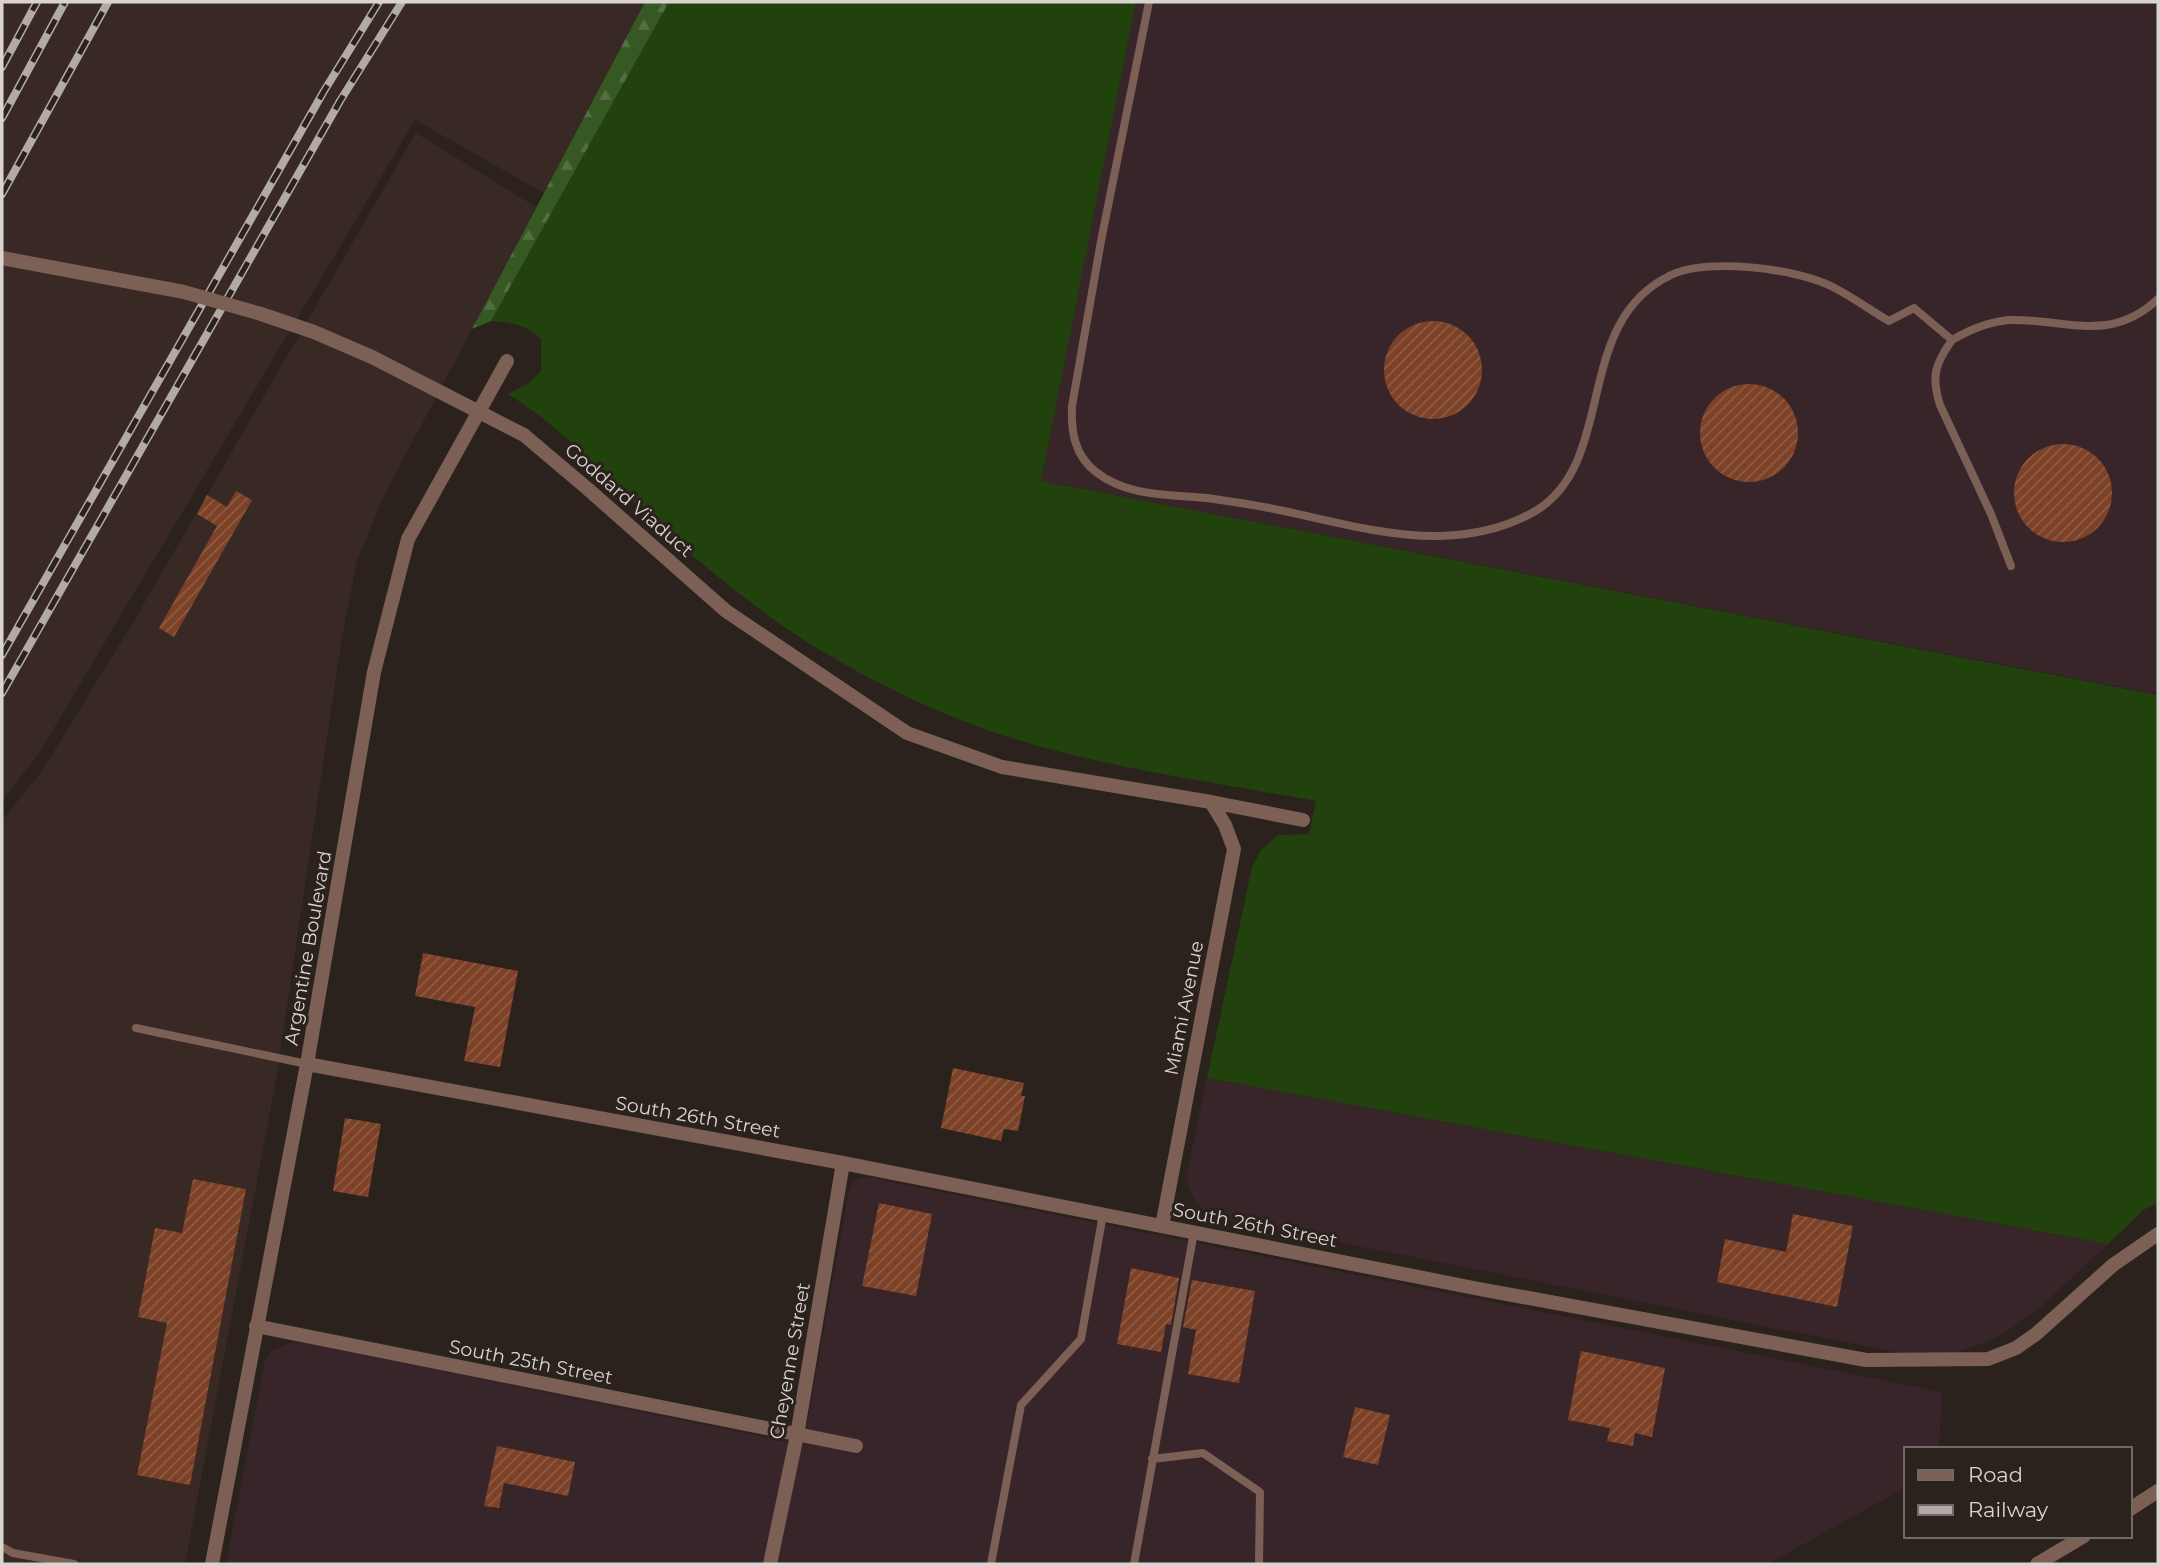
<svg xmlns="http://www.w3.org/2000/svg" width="2160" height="1566" font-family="Montserrat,sans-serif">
	<defs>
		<pattern id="forest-firs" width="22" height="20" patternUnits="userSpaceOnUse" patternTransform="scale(1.75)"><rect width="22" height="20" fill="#365822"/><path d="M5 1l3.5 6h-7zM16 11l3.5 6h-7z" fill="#526f41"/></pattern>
		<pattern id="building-hatch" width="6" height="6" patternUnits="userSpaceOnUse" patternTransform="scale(1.75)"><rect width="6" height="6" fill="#7c4126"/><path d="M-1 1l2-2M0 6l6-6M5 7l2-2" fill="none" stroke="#8e5c44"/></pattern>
	</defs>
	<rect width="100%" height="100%" fill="#2b221e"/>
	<path fill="#382924" d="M2,2H645L544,193L415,120L38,755L2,800Z
		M416,133L536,207L384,496L357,561L342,637L276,1080L185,1564H2V820L40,774L134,621Z"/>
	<path fill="#38252a" d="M1136,2H2158V694L1041,481Z
		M1207,1078L2108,1244L2036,1311L1998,1337L1952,1354H1906L1221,1219L1203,1210L1195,1201L1188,1186L1187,1174Z
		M867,1177L1942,1392L1939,1449H1906V1487L1768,1564H226L265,1361L270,1352L290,1343L299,1342L803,1445L849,1191L853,1183L859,1178Z"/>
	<path fill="#22420d" d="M669,2H1136L1041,481L2158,695V1203L2145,1209L2108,1244L1207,1078L1252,867L1261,850L1278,835L1309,834L1316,801C1212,782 1106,768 1005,736C933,713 845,669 783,626C733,591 684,550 640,508C597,468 558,425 508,394L529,383L541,371V339C526,324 511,323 491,321Z"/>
	<path fill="url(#forest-firs)" d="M645,2H669L491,321L472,329Z"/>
	<path fill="url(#building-hatch)" d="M1384 370a49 49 0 1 1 98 0a49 49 0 1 1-98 0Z
		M1700 433a49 49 0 1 1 98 0a49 49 0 1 1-98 0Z
		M2014 493a49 49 0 1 1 98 0a49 49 0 1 1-98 0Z
		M236,491L252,500L174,637L159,628L217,526L197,514L207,495L227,507Z
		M423,953L518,971L500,1067L464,1061L475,1007L415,996Z
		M953,1068L1024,1083L1021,1096H1025L1018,1131L1004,1129L1001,1141L941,1128Z
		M345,1118L381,1124L368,1197L333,1191Z
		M193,1179L246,1189L190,1485L137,1475L167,1323L138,1317L155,1228L182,1233Z
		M879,1203L932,1214L916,1296L862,1286Z
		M1793,1214L1853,1226L1837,1307L1717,1282L1725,1239L1786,1252Z
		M1131,1268L1179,1278L1171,1325L1166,1324L1161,1352L1117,1344Z
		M1192,1280L1255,1291L1239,1383L1188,1374L1196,1330L1183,1327Z
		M1581,1351L1665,1368L1652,1437L1635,1433L1633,1446L1607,1441L1610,1428L1568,1420Z
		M1355,1407L1390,1415L1378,1465L1343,1457Z
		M497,1446L575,1462L568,1496L504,1483L499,1508L484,1506Z"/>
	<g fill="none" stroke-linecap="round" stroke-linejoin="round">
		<path stroke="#7c5f55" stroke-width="8" d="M1149,2L1101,241L1072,406C1071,431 1074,455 1096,472C1128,497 1168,494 1207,498C1228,501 1249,504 1269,508C1326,519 1383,537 1441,536C1474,535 1509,527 1537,510C1618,459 1572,322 1671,275C1708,258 1794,268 1831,286C1851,296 1870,310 1889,321L1914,308L1952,340C1971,329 1992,320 2014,320C2070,320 2111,343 2158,299
			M1952,340C1935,364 1931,376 1940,405L1991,514L2011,566
			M136,1028L307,1064
			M1152,1459L1203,1453L1260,1492L1259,1564
			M2,1547L13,1553L74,1564
			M991,1564L1021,1405L1081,1339L1103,1214
			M1134,1564L1194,1232"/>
		<path stroke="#7c5f55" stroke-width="14" d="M589,490L726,611L907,733L1002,767L1211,802L1303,820
			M307,1064L843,1163L1474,1288L1866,1360L1988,1359L2016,1348L2036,1334L2113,1265L2158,1234
			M1162,1226L1234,849L1225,825L1211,802
			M256,1326L856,1446
			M2130,1509L2158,1491
			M212,1564L307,1064L374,672L408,539L507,361
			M770,1564L797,1435L843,1163
			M2037,1564L2084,1536"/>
		<defs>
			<path id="rail" d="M2,67L37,2
				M2,118L65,2
				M2,194L108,2
				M2,655L324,91L379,2
				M2,693L340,101L402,2"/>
		</defs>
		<use href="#rail" stroke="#b1aaa7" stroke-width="8"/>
		<use href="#rail" stroke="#2b221e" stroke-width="5" stroke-dasharray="16" stroke-linecap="butt"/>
		<path stroke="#7c5f55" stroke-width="14" d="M2,258L184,292L261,314L314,332L372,357L524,435L589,490"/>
	</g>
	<g text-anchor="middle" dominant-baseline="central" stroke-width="6" stroke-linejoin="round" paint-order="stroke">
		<g font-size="19" fill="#dad4d1" stroke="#2b221e">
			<text transform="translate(629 500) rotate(41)">Goddard Viaduct</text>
			<text transform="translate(308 948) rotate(-80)">Argentine Boulevard</text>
			<text transform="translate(1184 1008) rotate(-79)">Miami Avenue</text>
			<text transform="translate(698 1117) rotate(10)">South 26th Street</text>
			<text transform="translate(1255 1225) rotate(11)">South 26th Street</text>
			<text transform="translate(790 1361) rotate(-80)">Cheyenne Street</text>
			<text transform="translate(531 1362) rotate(11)">South 25th Street</text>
		</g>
	</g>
	<rect width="2160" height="1566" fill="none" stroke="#dad4d1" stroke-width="7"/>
	<rect x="1904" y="1447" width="228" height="91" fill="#2b221e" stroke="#716966" stroke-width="2"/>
	<rect x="1918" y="1470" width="35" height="10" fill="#7c5f55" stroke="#716966" stroke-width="2"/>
	<text x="1968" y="1482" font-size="21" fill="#dad4d1">Road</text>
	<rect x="1918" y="1505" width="35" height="10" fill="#b1aaa7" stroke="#716966" stroke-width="2"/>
	<text x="1968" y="1517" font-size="21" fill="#dad4d1">Railway</text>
</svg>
